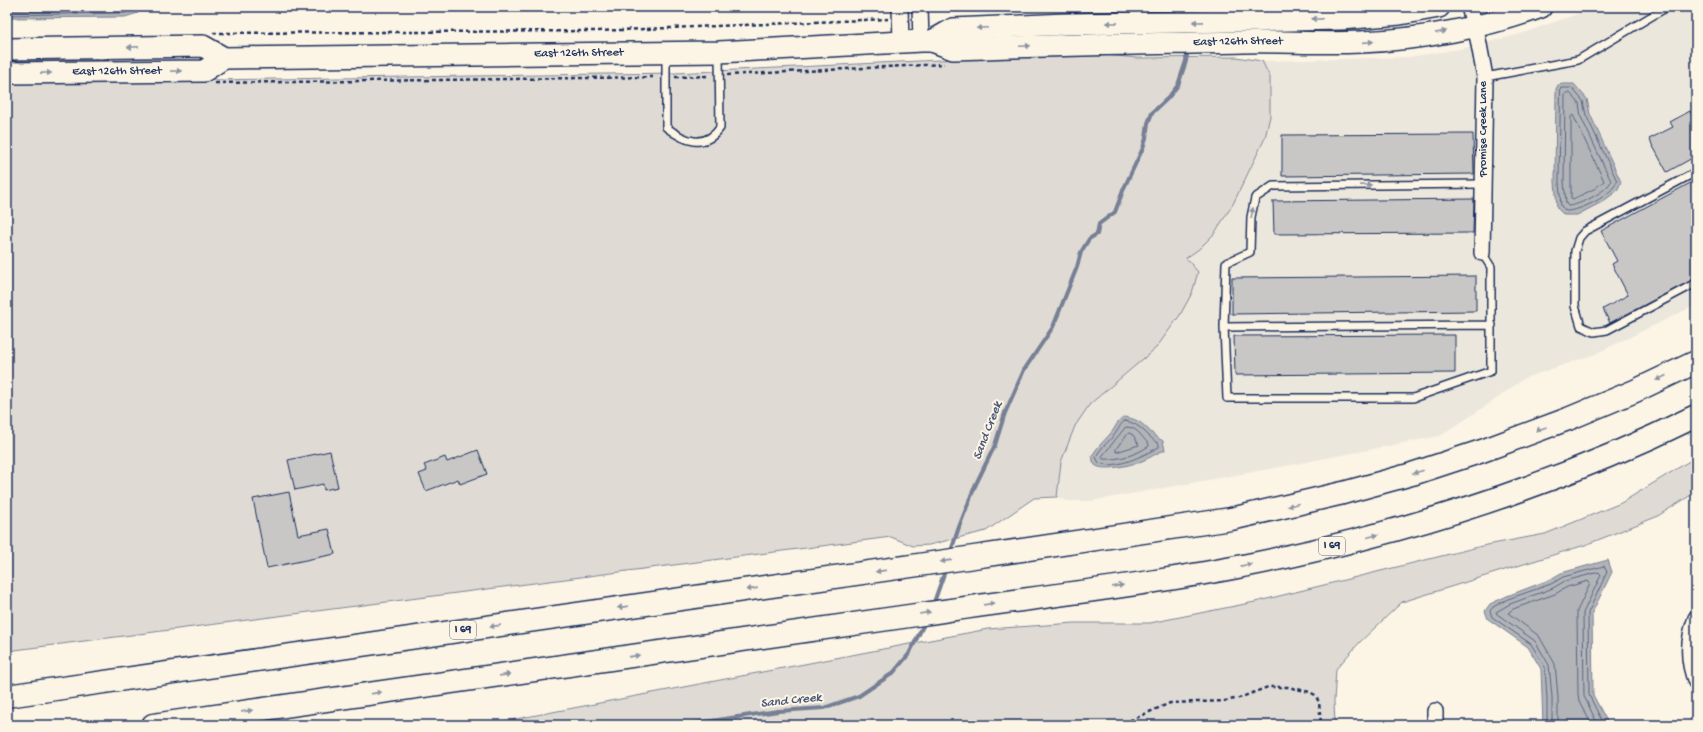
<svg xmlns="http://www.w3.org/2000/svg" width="1703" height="732" font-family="'Gochi Hand',sans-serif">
	<rect width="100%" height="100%" fill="#fcf5e5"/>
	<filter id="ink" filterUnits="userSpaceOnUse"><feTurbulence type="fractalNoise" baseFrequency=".025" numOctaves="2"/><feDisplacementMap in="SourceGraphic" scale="8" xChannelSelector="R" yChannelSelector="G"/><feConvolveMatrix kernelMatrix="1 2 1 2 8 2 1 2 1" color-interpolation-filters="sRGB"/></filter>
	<g filter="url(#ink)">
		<path fill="#ece7dc" d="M1597,7H1696V305L1593,355L1525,378L1495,400L1440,436L1275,468L1092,501H1067L1057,497L1061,462L1075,426L1090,404L1132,369L1186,258L1199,249L1214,234L1233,204L1265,138L1270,116V78L1262,61L1409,57L1466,48L1520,34Z"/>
		<path fill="#dfdbd4" stroke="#7d8599" d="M1082,53L1138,58L1236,57L1262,61L1270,77V116L1265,138L1233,204L1214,234L1199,249L1186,258L1198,272L1192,293L1180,315L1156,348L1090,404L1075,426L1061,462L1057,497L1034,498L986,531L929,545L913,546L891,537L7,651V83L675,73Z
			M1696,457V492L1656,517L1585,545L1402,602L1359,643L1336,669L1334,701L1335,725H477L500,722L988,629L1075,623H1150L1255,602L1482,546L1545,534L1621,503Z"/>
		<path fill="#b2b4b8" stroke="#767f94" d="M7,7H142L138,13L125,17L7,18Z
			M1563,84H1574L1587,99L1590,114L1621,182L1617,191L1602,202L1577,215H1564L1557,208L1555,182L1556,89L1558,85Z
			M1124,417C1146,420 1145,431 1163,441L1165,450C1156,453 1150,458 1142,461C1132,465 1103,472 1095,465C1093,463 1093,460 1092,456C1098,445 1107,439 1114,429C1117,423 1119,421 1124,417Z
			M1608,560L1612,572L1592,613L1593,695L1609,725H1543L1541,669L1528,647L1488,619L1485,611L1490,604L1507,596L1549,580L1561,573Z"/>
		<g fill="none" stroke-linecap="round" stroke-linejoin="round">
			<path stroke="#576482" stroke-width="1" d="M7,10L127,7
				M7,15L125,13L135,9L137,7
				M1561,88H1572L1583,101L1586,115L1617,181C1612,196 1580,211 1566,211L1561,206L1559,182Z
				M1567,93H1570L1579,103L1581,117L1611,181C1608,191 1578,206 1568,206L1566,203L1564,182L1565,95Z
				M1573,115L1604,181L1594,189L1573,199L1571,198V117Z
				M1125,421C1141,423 1146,436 1159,444V447C1144,455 1116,470 1099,463L1096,457C1101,446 1111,441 1117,431C1120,427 1120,424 1125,421Z
				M1126,427C1138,427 1141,437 1149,444V446C1136,455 1119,460 1103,459L1102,457Z
				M1129,433L1133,435L1139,445L1116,452V449Z
				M1547,725V698L1545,667L1531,644L1492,617L1490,611L1493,607L1508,599L1551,584L1563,577L1604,566L1607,572L1588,613L1589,695L1604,725
				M1552,725V697L1549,665L1535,641L1497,614L1496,612L1510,604L1553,588L1565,581L1599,572L1601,575L1583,613L1584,696L1598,725
				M1558,725V697L1555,664L1539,636L1508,613L1513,609L1555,594L1567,587L1588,581L1590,584L1577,611L1578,694L1579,701L1592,725"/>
			<path stroke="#767f94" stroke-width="4" d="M1194,16L1196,7
				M950,554L959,527L975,486L995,445L1005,413L1024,370L1053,327L1077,267L1081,252L1089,239L1097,234L1099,224L1115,212L1124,188L1143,148L1146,138L1148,123L1152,113L1168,98L1178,85L1186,61L1188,49
				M933,605L946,568
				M684,725L778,711L824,708L859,696L893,673L909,654L925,622"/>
		</g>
		<path fill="#c8c7c6" stroke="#1b2f5e" d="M1690,111L1692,115L1696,113V156L1667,172L1649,139L1673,127L1670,122Z
			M1473,134L1474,174L1282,176V135Z
			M1696,180V278L1610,323L1603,309L1628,295L1612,264L1617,261L1601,231Z
			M1474,199L1473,233L1274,234L1273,201Z
			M1476,276V311L1232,314V278Z
			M1455,335V373L1235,375L1234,336Z
			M478,450L487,474L460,484L458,479L426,491L419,474L427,471L424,465L445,457L447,462Z
			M330,451L338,487L324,490L323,484L295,490L288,460Z
			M289,492L298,535L329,529L335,554L267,568L253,499Z"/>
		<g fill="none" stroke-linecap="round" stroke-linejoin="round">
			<defs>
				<path id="service" d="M666,55V127C684,141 704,150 720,128L719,54
					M1485,77L1578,60L1667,7
					M1696,172L1585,231L1579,238L1575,251V306L1581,326L1594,332L1607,330L1696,283
					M1482,253L1491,267V371L1413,398H1227L1224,327L1226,263L1250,252L1251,217L1255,198L1273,186L1484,184
					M1224,327L1492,325"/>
				<path id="minor" d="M900,7L901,42
					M920,7L921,41
					M1469,7L1478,39L1485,77L1482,253
					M1696,618C1688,638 1687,661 1696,682
					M1435,711V725"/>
				<g id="secondary">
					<path d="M932,41L953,29L1066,24L1341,19L1400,14L1439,7"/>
					<path id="s1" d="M7,49L203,46L224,58L719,52L921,41H932L953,49C1050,45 1146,44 1243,42C1282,41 1322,44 1361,42C1418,40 1488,27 1541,7"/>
					<path id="s2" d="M7,73L204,71L224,58"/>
				</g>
				<path id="motorway" d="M7,696L974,557L1231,519L1343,493L1412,474L1482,451L1568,419L1635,391L1696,362
					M153,725C410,688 667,652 923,614C1033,597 1144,586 1253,564C1404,533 1557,485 1696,416"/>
			</defs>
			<use href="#service" stroke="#1b2f5e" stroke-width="10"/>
			<use href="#minor" stroke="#1b2f5e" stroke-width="18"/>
			<use href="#secondary" stroke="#1b2f5e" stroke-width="24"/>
			<use href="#motorway" stroke="#1b2f5e" stroke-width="25"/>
			<path stroke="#1b2f5e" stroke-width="2.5" stroke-dasharray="4 3" stroke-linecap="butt" d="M213,33L596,31L888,19
				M727,75L944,64
				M675,77L710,76
				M215,83L656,77
				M1124,725L1131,720L1170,703L1225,701L1239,698L1268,687H1288L1310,692L1315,695L1319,702L1321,725"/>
			<use href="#service" stroke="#fcf5e5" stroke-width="7"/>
			<use href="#minor" stroke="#fcf5e5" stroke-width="15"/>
			<use href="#secondary" stroke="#fcf5e5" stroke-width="21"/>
			<use href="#motorway" stroke="#fcf5e5" stroke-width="22"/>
		</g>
		<defs><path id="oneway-solid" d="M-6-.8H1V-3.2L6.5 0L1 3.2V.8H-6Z"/></defs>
		<g fill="#8c92a2">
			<use href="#oneway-solid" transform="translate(1317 19) rotate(179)"/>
			<use href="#oneway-solid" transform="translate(1198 22) rotate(179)"/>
			<use href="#oneway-solid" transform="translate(1112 23) rotate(179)"/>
			<use href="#oneway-solid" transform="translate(982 28) rotate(177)"/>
			<use href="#oneway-solid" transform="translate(1441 32) rotate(-11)"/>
			<use href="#oneway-solid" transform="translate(1368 42) rotate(-4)"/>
			<use href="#oneway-solid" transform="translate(1025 46) rotate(-2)"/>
			<use href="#oneway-solid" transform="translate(133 47) rotate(179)"/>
			<use href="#oneway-solid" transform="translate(176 71) rotate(-1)"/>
			<use href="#oneway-solid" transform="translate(46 73) rotate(-1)"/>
			<use href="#oneway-solid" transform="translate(1366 185) rotate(-1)"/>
			<use href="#oneway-solid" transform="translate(1252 213) rotate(-80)"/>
			<use href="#oneway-solid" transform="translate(1661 378) rotate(155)"/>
			<use href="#oneway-solid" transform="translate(1541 429) rotate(160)"/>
			<use href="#oneway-solid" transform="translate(1418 472) rotate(162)"/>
			<use href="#oneway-solid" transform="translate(1293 505) rotate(166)"/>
			<use href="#oneway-solid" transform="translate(1373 536) rotate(-15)"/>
			<use href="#oneway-solid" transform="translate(946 561) rotate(172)"/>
			<use href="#oneway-solid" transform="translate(1246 565) rotate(-11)"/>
			<use href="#oneway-solid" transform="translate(881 571) rotate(172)"/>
			<use href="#oneway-solid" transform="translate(1118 586) rotate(-8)"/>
			<use href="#oneway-solid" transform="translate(752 589) rotate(172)"/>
			<use href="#oneway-solid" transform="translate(989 604) rotate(-8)"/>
			<use href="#oneway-solid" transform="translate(623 607) rotate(172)"/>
			<use href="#oneway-solid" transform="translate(925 613) rotate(-9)"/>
			<use href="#oneway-solid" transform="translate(495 626) rotate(172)"/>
			<use href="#oneway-solid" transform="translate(634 656) rotate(-8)"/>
			<use href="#oneway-solid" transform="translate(505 675) rotate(-8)"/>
			<use href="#oneway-solid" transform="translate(376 693) rotate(-8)"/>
			<use href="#oneway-solid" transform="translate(247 711) rotate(-8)"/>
		</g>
	</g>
	<g text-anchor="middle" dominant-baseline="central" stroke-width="4" stroke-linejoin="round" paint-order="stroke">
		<g fill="#fcf5e5" stroke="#5e6a86" stroke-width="1">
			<rect x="1319" y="537" width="26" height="18" rx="3"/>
			<rect x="450" y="621" width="26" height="18" rx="3"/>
		</g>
		<g font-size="11" font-weight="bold" fill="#1b2f5e">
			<text x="1332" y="546">I 69</text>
			<text x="463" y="630">I 69</text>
		</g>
		<g font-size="12" fill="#1b2f5e" stroke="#fcf5e5">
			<text stroke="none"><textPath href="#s1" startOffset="1236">East 126th Street</textPath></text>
			<text stroke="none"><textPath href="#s1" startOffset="575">East 126th Street</textPath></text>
			<text stroke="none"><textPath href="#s2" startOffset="110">East 126th Street</textPath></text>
			<text transform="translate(1484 129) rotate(-90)">Promise Creek Lane</text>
		</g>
		<g font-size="13" font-style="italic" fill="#485779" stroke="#fcf5e5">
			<text transform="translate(988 431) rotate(-69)">Sand Creek</text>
			<text transform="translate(791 701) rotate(-6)">Sand Creek</text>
		</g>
	</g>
	<rect width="1703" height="732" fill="none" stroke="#fcf5e5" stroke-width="24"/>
	<rect x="12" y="12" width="1679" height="708" fill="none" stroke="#1b2f5e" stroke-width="1.5" filter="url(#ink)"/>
</svg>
